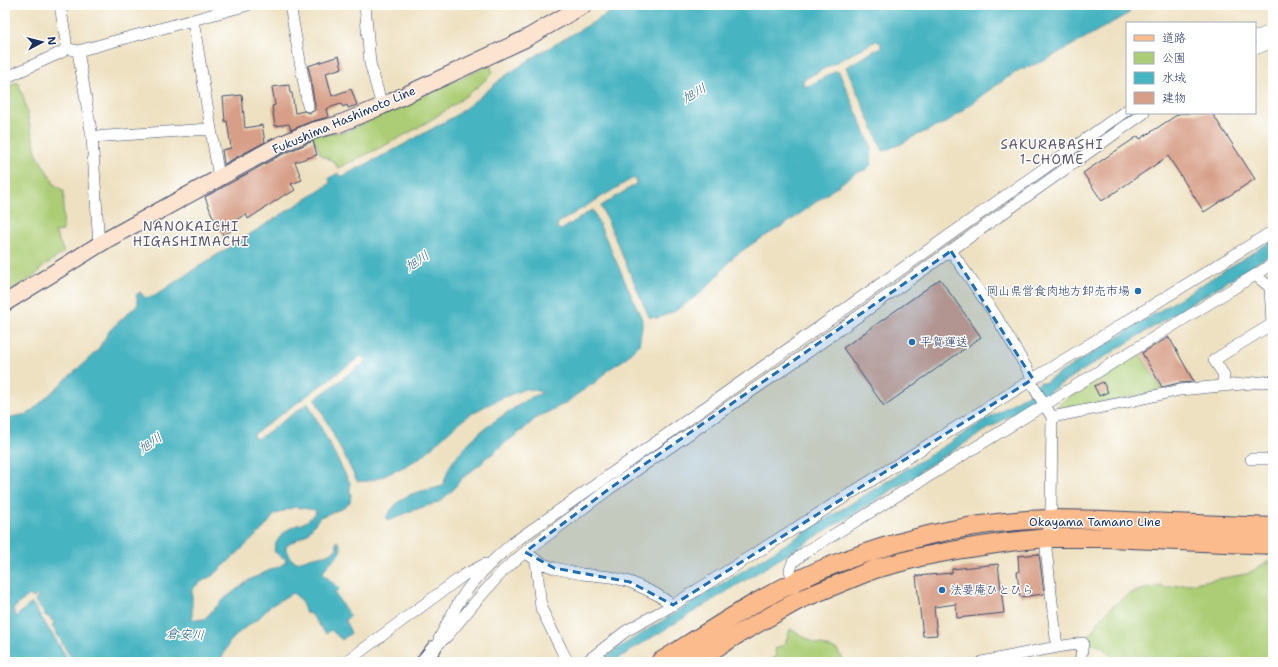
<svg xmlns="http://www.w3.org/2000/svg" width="1278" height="667" font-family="'Shantell Sans','Klee One',sans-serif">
	<rect width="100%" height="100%" fill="#fff"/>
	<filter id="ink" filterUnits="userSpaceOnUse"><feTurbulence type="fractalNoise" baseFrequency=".025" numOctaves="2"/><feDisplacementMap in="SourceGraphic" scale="8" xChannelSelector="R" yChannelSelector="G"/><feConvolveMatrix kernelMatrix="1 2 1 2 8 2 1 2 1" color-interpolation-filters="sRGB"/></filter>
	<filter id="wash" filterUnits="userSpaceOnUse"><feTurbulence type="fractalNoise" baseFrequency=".012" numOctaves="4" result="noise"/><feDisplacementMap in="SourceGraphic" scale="16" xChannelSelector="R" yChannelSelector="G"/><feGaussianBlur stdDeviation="0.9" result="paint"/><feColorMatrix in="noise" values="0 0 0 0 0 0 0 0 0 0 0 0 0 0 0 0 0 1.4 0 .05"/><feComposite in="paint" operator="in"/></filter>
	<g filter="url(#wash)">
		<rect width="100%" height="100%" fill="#eee1c1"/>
		<path fill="#accd75" stroke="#647e6a" d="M490,65L493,73C449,115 393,142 338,168L333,161L321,155L312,134L345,132Z
			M18,82L23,96L37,155L55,185L64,191L63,231L55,232L64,252L40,269L37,274L5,295V87Z
			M1139,352L1163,391L1060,410L1057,408V406C1083,386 1111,369 1139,352Z
			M1273,559V662H1112V658L1102,647L1086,642C1096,622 1112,603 1132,593C1141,589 1152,588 1162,586L1163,588L1247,574Z
			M790,629L815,643L837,650L843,659L847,662H768L776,657L775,649L785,644Z"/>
		<path fill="#46b4c1" stroke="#307290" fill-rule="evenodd" d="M623,5H1131L1129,13L1044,61L1019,70L985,93L947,122L913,137L901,144L883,151L846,67L879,48L881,46L880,42L876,41L803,80V85L805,86H808L836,71L839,72L872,148L871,164L867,169L854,174L789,222L755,242L733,257L713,281L698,295L675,311L658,318L649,317L601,206L636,184L635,179L633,178L558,223L557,228L561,230L590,211L593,210L594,212L642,319V326L639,345L625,359L608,370L597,381L576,395L566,403L536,418L523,430L502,445L494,453L485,458L482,463L461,479L452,491L439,502L411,511L389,521L386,519C387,515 390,512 393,508C405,491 424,492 442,486C446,480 446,472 450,466C466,440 493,421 519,405C528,400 529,397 540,394L541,392L529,389H525C504,397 482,406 464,419C450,429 439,441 427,452C414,463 399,469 384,476C375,479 367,483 357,481L315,399L365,362V360L363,357L361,356L253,435V437L258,439L308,403L350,483V491L351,494L350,502L341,509L320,517L307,534L286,546V550C288,554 291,560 296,562C301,561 305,560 309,558C317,556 332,555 337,548L336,543L337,541C350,553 326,561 323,573L339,589L335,594L350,616L345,620L351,633L342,640L331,630L326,634L311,614L306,613C303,606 300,596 292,593L269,607L259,618L243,629L229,643L222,658L213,662H77L75,657L71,658L52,626L54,623L49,617L46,616L35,601L39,596L38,595L34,598L29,595L13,609L15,617L32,603L70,662H5V418L28,414L97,351L110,330L138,304V301L136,295L140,292L145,298L156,295L193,270L322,189L330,183L329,178L338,173L340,176H343L392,151L455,116L481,96L502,78L540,53ZM295,507L315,510L316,512C312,517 308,521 303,523C301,525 300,524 297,525C286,529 275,539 274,551L281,557L285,558L286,562L280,566L268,571L249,580L224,599L204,619L195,620L192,617V590L199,583L215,574L264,528L274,515L286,510Z
			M1273,240V253L1080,372L1048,392V395L1035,400L920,471L918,476L915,478L913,477L612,662H594L603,660L620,647L1031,392L1040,382L1044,383Z"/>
		<g id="blocks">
			<path fill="#d79f87" d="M339,56L342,68L326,73L332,96L351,89L357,105L348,108L347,105L343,107L341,104L326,109L328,117L310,122L291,130L289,124L275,126L272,106L275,105L272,87L289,85L290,93H292L295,113L304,111L310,113L315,110V105L311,83H312L308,66Z
				M242,95L245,128L262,125L265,142L224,164L222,150L231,148L227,121L225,122L223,97Z
				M1180,113H1212L1255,179L1204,212L1168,156L1102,201L1083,173L1138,136L1140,139Z
				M313,141L317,155L295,162L302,180L291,184L295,190L287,195L286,194L248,219L246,214L227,225L231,231L223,235L212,215L205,197L281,155Z
				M940,279L981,337L884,406L843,348Z
				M1169,337L1194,382L1179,383L1162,387L1142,353Z
				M1103,382L1108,392L1099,396L1094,386Z
				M1039,554L1044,594L1020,597L1017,572H1019L1018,556Z
				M998,564L1004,613L957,618L956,604L934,607L937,635L923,636L916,576L952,573V569Z"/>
		</g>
	</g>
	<g filter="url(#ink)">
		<use href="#blocks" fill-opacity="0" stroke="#3b4a6d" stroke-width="1"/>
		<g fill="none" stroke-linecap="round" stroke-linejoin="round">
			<defs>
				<path id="minor" d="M290,5L308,106
					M365,5L370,63L382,106
					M193,20L219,178
					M1255,37L1273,30
					M66,48L78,51L248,5
					M1255,49L1273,42
					M78,51L92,137L99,245
					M5,78L62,52L66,48V41L60,5
					M92,137L210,129
					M951,251L996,316L1033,379
					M1030,381L1052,417L1051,509L1046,549L1057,647
					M1222,386L1224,375L1214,360L1272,324L1270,287L1255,275
					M1052,417L1127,402L1180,390L1273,381
					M1251,459H1273
					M525,552L539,562L554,568L582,574L611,577L630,582L656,594L673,605
					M536,560L541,608L562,651L568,662
					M794,587L790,570L793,562L804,553L1273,264
					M439,639C450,618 460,597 475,580C487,566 500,554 513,543L1127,110
					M434,648L448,635L477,600L503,571L525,552L609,489L794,362L1144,113
					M346,662L464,575L485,564
					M586,662L626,631L673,605L1033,379L1273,231
					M982,662L1057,647L1083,643L1080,662"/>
				<path id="tertiary" d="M423,662L434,648"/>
				<path id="secondary" d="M5,303L108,239L277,146L312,131L339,124L382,106L525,39L584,5"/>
				<path id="primary" d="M660,662C716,627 773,588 835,564C903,538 977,521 1050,519C1082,519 1115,520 1147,522C1189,524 1231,525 1273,527
					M693,662L735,636L799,600L875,569L920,557L962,549L1009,542L1047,538H1107L1273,545"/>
			</defs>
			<use href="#minor" stroke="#3b4a6d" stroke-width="12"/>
			<use href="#tertiary" stroke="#3b4a6d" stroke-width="16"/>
			<use href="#secondary" stroke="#3b4a6d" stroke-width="18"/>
			<use href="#primary" stroke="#3b4a6d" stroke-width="20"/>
			<use href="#minor" stroke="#fff" stroke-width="11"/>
			<use href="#tertiary" stroke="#fff" stroke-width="14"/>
			<use href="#secondary" stroke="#fde4d1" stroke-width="16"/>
			<use href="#primary" stroke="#fbbb8c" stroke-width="18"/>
		</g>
	</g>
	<path fill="#1f6fb2" fill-opacity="0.2" stroke="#1f6fb2" stroke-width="3" stroke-dasharray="8 5" stroke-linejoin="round" d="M951,251L1033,379L673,605L630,582L554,568L525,552L609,489Z"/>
	<g fill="#1f6fb2" stroke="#fff" stroke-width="1.5">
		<circle cx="1138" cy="291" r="4"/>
		<circle cx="912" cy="342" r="4"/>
		<circle cx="942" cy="590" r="4"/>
	</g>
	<g text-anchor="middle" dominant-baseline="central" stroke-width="3" stroke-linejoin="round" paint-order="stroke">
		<g font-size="12" fill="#1b2f5e" stroke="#fff">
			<text transform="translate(344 120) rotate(-23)">Fukushima Hashimoto Line</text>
			<text x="1095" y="522">Okayama Tamano Line</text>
		</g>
		<g font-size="12" fill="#1b2f5e" stroke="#fff" text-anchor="start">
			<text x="1130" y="291" text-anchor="end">岡山県営食肉地方卸売市場</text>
			<text x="920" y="342">平賀運送</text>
			<text x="950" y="590">法要庵ひとひら</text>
		</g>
		<g font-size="13" font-style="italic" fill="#2a5e81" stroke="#fff">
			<text transform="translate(694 93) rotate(-30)">旭川</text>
			<text transform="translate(417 261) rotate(-34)">旭川</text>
			<text transform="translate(150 443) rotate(-34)">旭川</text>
			<text transform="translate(185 634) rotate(3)">倉安川</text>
		</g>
		<g font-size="13" letter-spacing="1" fill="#5d566c" stroke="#fff">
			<text x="1052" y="144">SAKURABASHI<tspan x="1052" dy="15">1-CHOME</tspan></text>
			<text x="191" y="226">NANOKAICHI<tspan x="191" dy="15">HIGASHIMACHI</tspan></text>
		</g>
	</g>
	<rect width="1278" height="667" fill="none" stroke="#fff" stroke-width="20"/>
	<rect x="1126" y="22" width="130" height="92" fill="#ffffff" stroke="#a4acbf"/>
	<rect x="1134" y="35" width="20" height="6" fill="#fbbb8c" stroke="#a4acbf"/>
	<text x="1162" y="42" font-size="12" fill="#1b2f5e">道路</text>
	<rect x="1134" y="52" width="20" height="12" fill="#accd75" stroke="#a4acbf"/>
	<text x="1162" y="62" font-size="12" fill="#1b2f5e">公園</text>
	<rect x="1134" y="72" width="20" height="12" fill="#46b4c1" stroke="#a4acbf"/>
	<text x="1162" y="82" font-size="12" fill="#1b2f5e">水域</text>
	<rect x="1134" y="92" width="20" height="12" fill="#d79f87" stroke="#a4acbf"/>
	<text x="1162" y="102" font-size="12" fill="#1b2f5e">建物</text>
	<g transform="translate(42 42) rotate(83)" stroke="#ffffff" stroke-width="3" paint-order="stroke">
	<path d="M0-3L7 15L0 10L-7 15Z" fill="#1b2f5e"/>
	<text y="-6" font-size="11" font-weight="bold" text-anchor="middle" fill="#1b2f5e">N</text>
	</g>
</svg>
